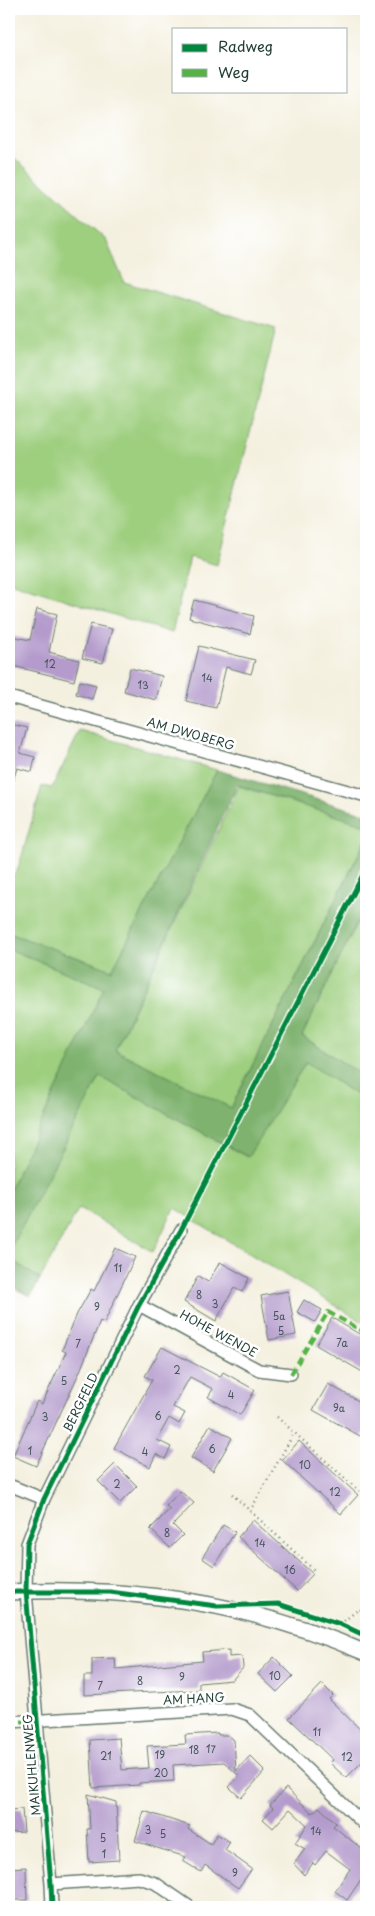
<svg xmlns="http://www.w3.org/2000/svg" width="375" height="1916" font-family="'Playpen Sans',sans-serif">
	<rect width="100%" height="100%" fill="#fff"/>
	<filter id="ink" filterUnits="userSpaceOnUse"><feTurbulence type="fractalNoise" baseFrequency=".02" numOctaves="2"/><feDisplacementMap in="SourceGraphic" scale="10" xChannelSelector="R" yChannelSelector="G"/><feConvolveMatrix kernelMatrix="1 2 1 2 8 2 1 2 1" color-interpolation-filters="sRGB"/></filter>
	<filter id="wash" filterUnits="userSpaceOnUse"><feTurbulence type="fractalNoise" baseFrequency=".0096" numOctaves="4" result="noise"/><feDisplacementMap in="SourceGraphic" scale="20" xChannelSelector="R" yChannelSelector="G"/><feGaussianBlur stdDeviation="1.12" result="paint"/><feColorMatrix in="noise" values="0 0 0 0 0 0 0 0 0 0 0 0 0 0 0 0 0 1.4 0 .05"/><feComposite in="paint" operator="in"/></filter>
	<g filter="url(#wash)">
		<rect width="100%" height="100%" fill="#f4f0df"/>
		<path fill="#9ecf7f" stroke="#5e865a" d="M9,153L106,240L124,282L276,329L217,565L190,557L172,633L9,582Z
			M80,731L217,770L112,970L9,933V881L18,869L42,786L52,788Z
			M239,786L366,825V839L231,1108L115,1050Z
			M366,904V1078L302,1036Z
			M9,949L104,988L9,1191Z
			M306,1062L366,1101V1324L174,1208L153,1252L79,1208L40,1279L9,1258V1251L100,1077L247,1157Z"/>
		<path fill="#7eb26e" stroke="#4e7851" d="M217,770L366,814V825L237,785L115,1050L231,1108L366,840V904L302,1036L366,1078V1101L306,1062L248,1157L100,1077L9,1251V1191L104,988L9,949V933L112,970Z
			M9,1258L40,1279L31,1296L9,1286Z"/>
		<g id="blocks">
			<path fill="#b49bcc" d="M194,600L254,616L250,634L189,618Z
				M37,609L57,614L49,652L79,660L74,681L9,665V645L11,636L30,640Z
				M91,624L112,629L103,663L82,658Z
				M199,646L255,660L251,674L226,667L216,708L186,701Z
				M130,668L162,676L156,700L124,691Z
				M80,681L96,685L92,699L76,694Z
				M9,724L27,728L20,753L35,757L32,772L17,768L13,781H9Z
				M115,1248L135,1257L104,1323L100,1321L80,1371L36,1466L13,1456L37,1401L42,1404L66,1352L62,1350L77,1314L91,1289L94,1291Z
				M220,1262L249,1278L242,1292L234,1288L216,1321L184,1302L198,1276L208,1282Z
				M288,1291L296,1335L269,1340L261,1296Z
				M304,1300L322,1310L315,1322L297,1312Z
				M332,1318L366,1338V1374L316,1345Z
				M162,1347L220,1377L223,1372L255,1390L240,1415L208,1397L213,1389L190,1377L173,1407L185,1413L179,1424L169,1418L157,1440L171,1447L165,1459L156,1454L150,1467L114,1448L152,1380L145,1376Z
				M328,1384L366,1405V1430L362,1437L313,1410Z
				M210,1425L232,1438L213,1471L191,1458Z
				M299,1441L358,1495L341,1514L282,1460Z
				M115,1464L137,1486L120,1503L98,1481Z
				M180,1491L194,1503L173,1525L183,1535L170,1548L150,1529L170,1509L166,1506Z
				M253,1520L313,1574L297,1591L238,1537Z
				M223,1525L235,1532L214,1566L202,1558Z
				M229,1650V1657L242,1656L243,1668L232,1680L199,1683V1690L84,1695V1676H92V1659L115,1658L116,1669L203,1661L202,1652Z
				M274,1657L293,1676L277,1692L258,1674Z
				M322,1684L333,1695L329,1699L366,1735V1758L346,1778L330,1763L333,1760L289,1718Z
				M218,1733V1735H228L234,1740L236,1771L250,1756L265,1771L241,1798L229,1787L239,1776L224,1762L173,1765L174,1781L139,1783V1785L93,1788L90,1740L119,1738L122,1770L149,1768L147,1746L186,1744L185,1735Z
				M286,1788L312,1813L319,1807L336,1823L333,1826L366,1852V1872L347,1900L335,1891L350,1869L326,1851L315,1865L313,1863L304,1875L294,1864L305,1849L295,1843L307,1825L290,1809L273,1828L263,1819L273,1808L270,1805Z
				M88,1794L116,1802L119,1860L89,1862L87,1829H90Z
				M22,1809L24,1832L9,1833V1810Z
				M144,1811L190,1826L188,1829L211,1844L217,1834L230,1842L225,1850L252,1869L238,1888L205,1865L201,1872L183,1861L186,1857L135,1841Z
				M26,1867L27,1900H9V1868Z"/>
		</g>
	</g>
	<g filter="url(#ink)">
		<use href="#blocks" fill-opacity="0" stroke="#6a7c70" stroke-width="1"/>
		<g fill="none" stroke-linecap="round" stroke-linejoin="round">
			<defs>
				<path id="minor" d="M9,697L366,796
					M139,1305L259,1370L291,1374
					M9,1485L44,1499
					M9,1722L232,1709L250,1715L366,1826
					M51,1884L139,1878L155,1883L190,1907
					M52,1907L51,1884L26,1591L27,1544L44,1499L139,1305L181,1230"/>
				<path id="tertiary" d="M9,1592C131,1586 254,1604 366,1653"/>
			</defs>
			<use href="#minor" stroke="#6a7c70" stroke-width="14"/>
			<use href="#tertiary" stroke="#6a7c70" stroke-width="18"/>
			<path stroke="#6a7c70" stroke-width="2.5" stroke-dasharray="1 4" stroke-linecap="butt" d="M277,1417L359,1491
				M232,1494L314,1570
				M250,1511L294,1433
				M340,1624L359,1609L366,1612"/>
			<use href="#minor" stroke="#fff" stroke-width="11"/>
			<use href="#tertiary" stroke="#fff" stroke-width="15"/>
			<path stroke="#55b346" stroke-width="4" stroke-dasharray="8 4" stroke-linecap="butt" d="M291,1374L328,1312L366,1333
				M9,1722L38,1721"/>
			<defs>
				<path id="cycleway" d="M9,1592H110L217,1606L278,1604L340,1624L366,1636
					M52,1907L51,1884L26,1591L27,1544L44,1499L139,1305L181,1230L366,869"/>
			</defs>
			<use href="#cycleway" stroke="#fff" stroke-width="8"/>
			<use href="#cycleway" stroke="#00873e" stroke-width="5"/>
		</g>
	</g>
	<g text-anchor="middle" dominant-baseline="central" stroke-width="5" stroke-linejoin="round" paint-order="stroke">
		<g font-size="10" fill="#44545a">
			<text x="50" y="663">12</text>
			<text x="207" y="677">14</text>
			<text x="143" y="684">13</text>
			<text x="118" y="1267">11</text>
			<text x="199" y="1294">8</text>
			<text x="215" y="1303">3</text>
			<text x="97" y="1306">9</text>
			<text x="279" y="1315">5a</text>
			<text x="281" y="1330">5</text>
			<text x="342" y="1342">7a</text>
			<text x="78" y="1343">7</text>
			<text x="177" y="1369">2</text>
			<text x="64" y="1380">5</text>
			<text x="231" y="1394">4</text>
			<text x="339" y="1407">9a</text>
			<text x="158" y="1415">6</text>
			<text x="45" y="1416">3</text>
			<text x="212" y="1448">6</text>
			<text x="30" y="1450">1</text>
			<text x="145" y="1451">4</text>
			<text x="305" y="1464">10</text>
			<text x="117" y="1483">2</text>
			<text x="335" y="1491">12</text>
			<text x="167" y="1532">8</text>
			<text x="260" y="1542">14</text>
			<text x="290" y="1569">16</text>
			<text x="275" y="1675">10</text>
			<text x="182" y="1676">9</text>
			<text x="140" y="1680">8</text>
			<text x="100" y="1685">7</text>
			<text x="317" y="1731">11</text>
			<text x="211" y="1748">17</text>
			<text x="194" y="1749">18</text>
			<text x="160" y="1754">19</text>
			<text x="106" y="1755">21</text>
			<text x="347" y="1756">12</text>
			<text x="161" y="1772">20</text>
			<text x="148" y="1829">3</text>
			<text x="316" y="1830">14</text>
			<text x="163" y="1833">5</text>
			<text x="103" y="1837">5</text>
			<text x="104" y="1853">1</text>
			<text x="235" y="1872">9</text>
		</g>
		<g font-size="12" fill="#1f3d34" stroke="#fff">
			<text transform="translate(191 733) rotate(16)">AM DWOBERG</text>
			<text transform="translate(219 1333) rotate(28)">HOHE WENDE</text>
			<text transform="translate(80 1402) rotate(-64)">BERGFELD</text>
			<text transform="translate(194 1698) rotate(-3)">AM HANG</text>
			<text transform="translate(31 1765) rotate(-95)">MAIKUHLENWEG</text>
		</g>
	</g>
	<rect width="375" height="1916" fill="none" stroke="#fff" stroke-width="30"/>
	<rect x="172" y="28" width="175" height="65" fill="#ffffff" stroke="#a5b1ae"/>
	<rect x="182" y="44" width="25" height="8" fill="#00873e" stroke="#a5b1ae"/>
	<text x="218" y="52" font-size="15" fill="#1f3d34">Radweg</text>
	<rect x="182" y="69" width="25" height="8" fill="#55b346" stroke="#a5b1ae"/>
	<text x="218" y="78" font-size="15" fill="#1f3d34">Weg</text>
</svg>
